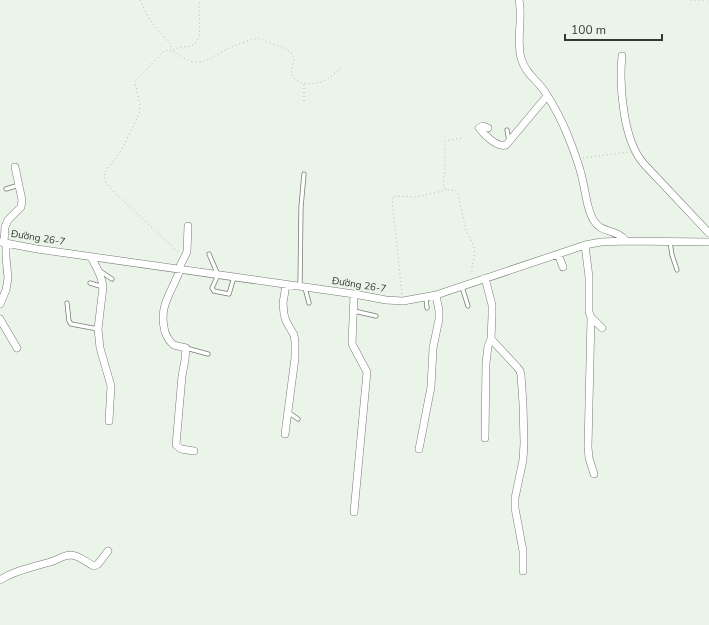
<svg xmlns="http://www.w3.org/2000/svg" width="709" height="625" font-family="'Nunito Sans',sans-serif">
	<rect width="100%" height="100%" fill="#ebf4e9"/>
	<g fill="none" stroke-linecap="round" stroke-linejoin="round">
		<defs>
			<path id="lane" d="M507,130L509,141
				M6,189L19,185
				M670,242L672,255L677,270
				M209,254L218,275L212,288L214,291L229,294L234,277
				M100,271L112,279
				M90,283L103,287
				M300,286L301,207L304,174
				M462,287L468,306
				M305,288L309,303
				M426,298L427,308
				M67,303L69,321L71,324L98,329
				M354,311L376,316
				M186,348L208,354
				M288,412L298,419"/>
			<path id="street" d="M519,0C523,19 516,39 521,58C525,73 537,80 545,92C554,106 562,121 568,136C574,151 580,166 583,182C586,194 587,211 594,221C602,234 616,228 626,241
				M622,56C619,85 623,141 644,164L709,233
				M488,128L483,126L479,128C484,135 498,148 506,145L547,96
				M0,242L37,249L354,294L386,300L403,301L436,295L585,245L601,242L626,241L709,242
				M4,243L5,227L8,220L21,207L22,200L15,167
				M585,245L589,277V312L591,317L602,328
				M558,254L563,267
				M91,257C96,267 102,275 103,287L98,329L100,348L111,386L109,421
				M178,270L187,252L188,226
				M180,270C171,294 158,306 165,332C167,337 169,342 174,345C177,346 182,347 186,348L185,360L182,376L176,445L181,449L194,451
				M485,278L492,305V316L491,339L517,367L520,371L521,375L523,404L524,443L523,460L515,498V508L523,551V571
				M354,294L352,344L367,372L354,512
				M0,304L6,290L8,278L6,257V243
				M591,317L588,447L589,458L594,474
				M0,319L17,348
				M285,434L295,358V342L294,335L286,321L284,314L283,303L286,285
				M485,438L486,363L488,346L491,339
				M419,449L431,387L433,348L439,319V311L436,295
				M0,580C15,570 34,567 50,562C58,560 63,555 71,555C80,556 86,562 94,566L98,564L108,551"/>
		</defs>
		<use href="#lane" stroke="#747c72" stroke-width="5"/>
		<use href="#street" stroke="#747c72" stroke-width="8"/>
		<path stroke="#b4bbb2" stroke-width="1" stroke-dasharray="1 3" stroke-linecap="butt" d="M140,0L149,19L170,44L171,46L169,49
			M691,0H709
			M173,50C180,45 188,49 194,44C205,35 196,13 200,0
			M304,101V83
			M461,138L445,141V170L443,184L446,190H455L458,194L466,230L473,244L475,252L472,267V275
			M583,158L629,152
			M178,252L113,191L106,183L104,178L105,172L121,151L139,114L140,104L135,83L137,79L164,51C177,47 181,62 198,62C209,61 214,56 223,51C234,45 247,41 258,38L272,44L283,47L292,53L294,59L291,74C297,87 319,86 330,77C334,74 338,70 342,67
			M402,294L392,200L393,196L417,197L446,190"/>
		<use href="#lane" stroke="#fff" stroke-width="3.5"/>
		<use href="#street" stroke="#fff" stroke-width="7"/>
	</g>
	<g text-anchor="middle" dominant-baseline="central" stroke-width="4" stroke-linejoin="round" paint-order="stroke">
		<g font-size="10" fill="#343834" stroke="#ebf4e9">
			<text transform="translate(38 238) rotate(9)">Đường 26-7</text>
			<text transform="translate(359 285) rotate(9)">Đường 26-7</text>
		</g>
	</g>
	<path d="M565 34v6h97v-6" fill="none" stroke="#343834" stroke-width="2"/>
	<text x="571" y="34" font-size="12" fill="#343834" stroke="#ebf4e9" stroke-width="3" paint-order="stroke">100 m</text>
</svg>
